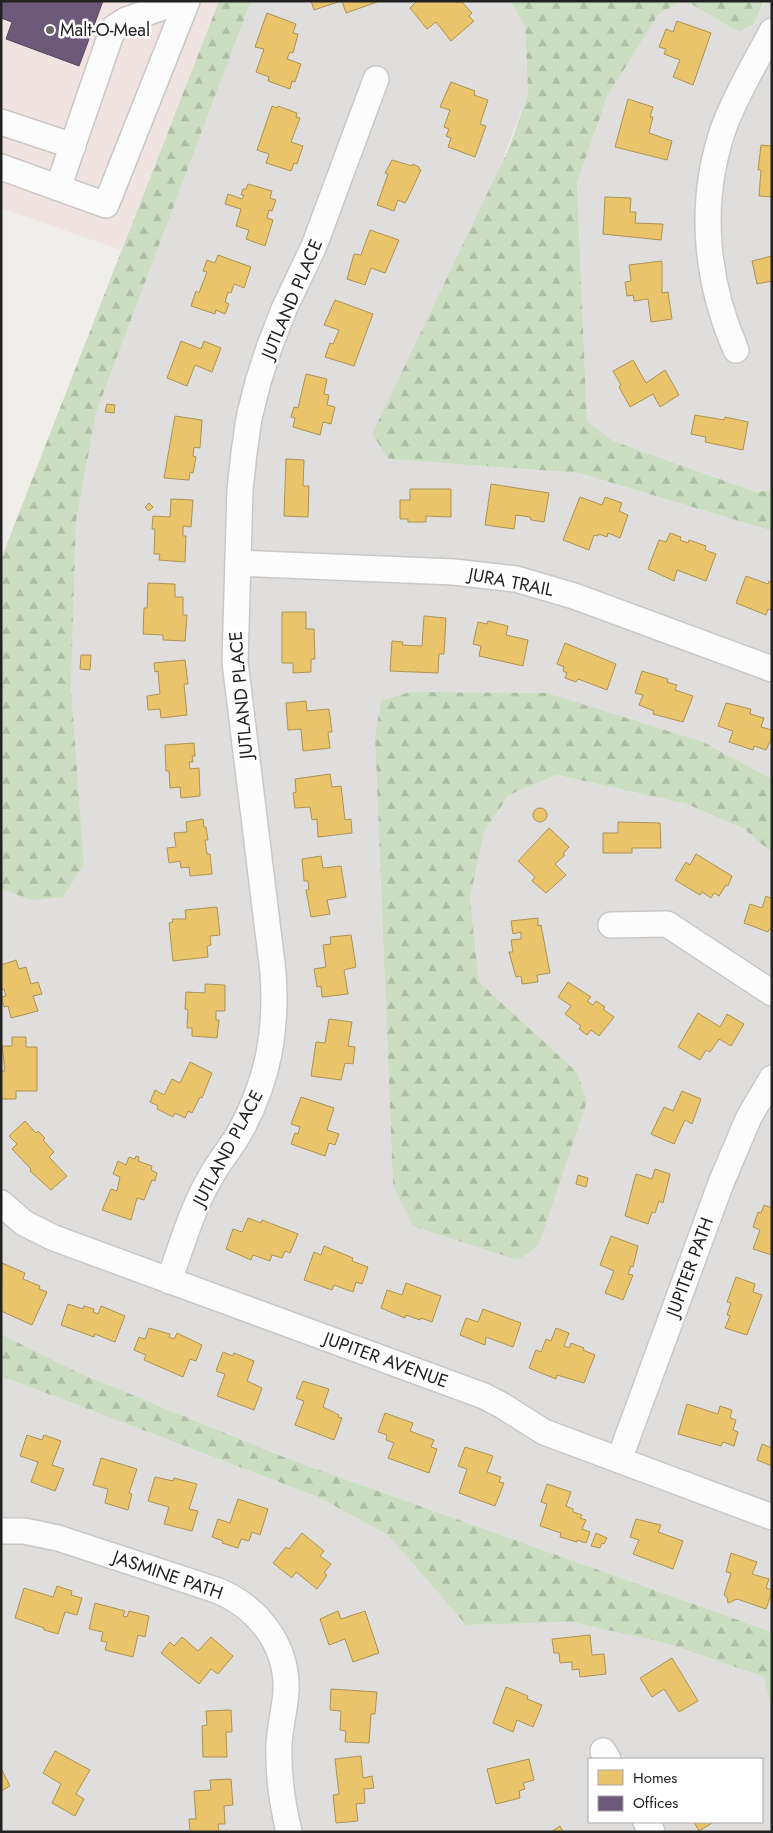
<svg xmlns="http://www.w3.org/2000/svg" width="773" height="1833" font-family="Jost,sans-serif">
	<defs>
		<pattern id="forest-firs" width="22" height="20" patternUnits="userSpaceOnUse" patternTransform="scale(1.25)"><rect width="22" height="20" fill="#cbdec1"/><path d="M5 1l3.5 6h-7zM16 11l3.5 6h-7z" fill="#aebea6"/></pattern>
	</defs>
	<rect width="100%" height="100%" fill="#f0eeeb"/>
	<path fill="#dfdedc" fill-rule="evenodd" d="M251,1H510L525,27L528,93L389,459L579,473L772,531V779L703,742L382,701L375,736L393,1186L577,1072L479,982L470,898L484,832L509,795L557,775L687,804L744,829L772,853V1632L286,1458L79,1373L1,1334V889L31,900L84,864L71,687L76,522L96,413Z
		M680,1H686L739,32L754,24L765,1H772V490L756,492L613,441L587,421L577,183L608,95L658,15Z
		M1,1376L318,1497L388,1535L466,1625L572,1622L669,1644L764,1677L772,1713V1832H1ZM589,1759H762V1822H589Z"/>
	<path fill="#f1e3e1" d="M1,1H219L121,250L1,208Z"/>
	<path fill="url(#forest-firs)" d="M219,1H251L96,413L76,522L71,687L84,864L63,897L31,900L1,889V559Z
		M510,1H680L658,15L608,95L577,183L587,421L613,441L756,492L772,490V531L579,473L389,459L372,434L509,148L528,93L525,27Z
		M686,1H764L754,24L739,32Z
		M410,692L547,693L703,742L772,779V853L744,829L687,804L557,775L509,795L484,832L470,898L479,982L577,1072L587,1101L539,1244L518,1260L413,1226L393,1186L375,736L381,701Z
		M1,1334L79,1373L286,1458L772,1632V1713L764,1677L669,1644L572,1622L466,1625L388,1535L318,1497L1,1376Z"/>
	<path fill="#e9c46a" stroke="#ad9354" d="M311,1H341L314,10Z
		M342,1H376L377,2L346,13Z
		M417,1H456L457,3L461,1L472,13L469,16L474,21L451,41L436,22L427,29L410,8Z
		M267,13L296,24L293,33L298,34L293,53L290,52L287,59L301,64L295,82L292,81L290,89L268,81L269,77L256,72L264,49L255,47Z
		M677,21L711,33L693,85L673,77L680,60L664,54L666,49L659,47L666,29L673,32Z
		M451,82L475,91L474,95L488,100L480,124L486,126L475,157L448,147L451,138L446,136L449,129L444,127L450,110L440,107Z
		M628,99L653,107L650,117H653L649,133L672,141L667,160L615,147Z
		M272,106L277,108L278,106L297,113L296,117L300,118L291,142L303,146L297,164L294,163L291,171L266,163L269,154L257,150Z
		M761,145L772,146V197L759,196L761,170H758Z
		M392,160L412,166L413,164L419,167V169L421,170L407,200L405,203L398,200L394,211L377,205L388,174L385,173Z
		M248,184L272,191L270,198L276,200L272,211L269,210L267,218L273,220L265,246L246,239L249,230L236,226L241,209L225,204L228,194L242,199L244,195H241L243,189H246Z
		M605,197L631,198L630,212H636L635,223L663,224L661,240L603,234Z
		M370,230L399,240L385,273L371,268L365,285L347,279L354,254L361,255Z
		M218,255L251,267L244,288L234,284L231,293L228,292L225,302L229,304L225,314L216,310L215,314L191,306L196,291L199,293L207,272L203,271L207,260L215,263Z
		M772,256V281L757,284L752,261Z
		M662,261V293L668,292L672,319L651,322L648,299L634,301L633,295L627,296L625,282L631,281L629,265Z
		M335,300L373,314L354,366L325,357L330,343L333,344L339,330L324,325Z
		M181,341L201,349L204,341L221,348L212,372L195,365L187,386L167,378Z
		M633,360L646,383L665,370L679,395L660,407L653,394L630,407L619,387L621,385L613,371Z
		M306,374L327,379L324,394L329,395L327,405L335,407L331,424L323,422L320,435L293,427L295,418L291,417L294,407L298,408Z
		M107,404L115,405L114,413L105,412Z
		M695,415L724,420L725,417L748,422L743,450L705,442L706,437L691,434Z
		M175,416L202,420L200,448L194,447L193,456L196,457L193,473L190,472L189,480L164,478Z
		M286,459L304,460L303,486H309L308,517L284,516Z
		M491,484L549,493L544,522L531,520L530,517L516,515L514,529L485,525Z
		M410,489H451V517L426,516V522H408V519H400V500H410Z
		M580,497L602,505L605,497L622,503L619,511L628,515L620,538L608,533L607,537L599,534L598,536L594,535L589,550L563,540Z
		M171,499L193,500L191,527L183,526V536H186L185,562L159,560L160,554H154L155,529H152L153,516L170,517Z
		M149,503L153,507L149,511L145,507Z
		M670,533L681,537L680,540L688,543L689,540L706,546L705,550L716,554L706,581L677,570L674,581L648,569L659,540L666,542Z
		M746,576L768,584L769,581L772,582V611L768,609L766,615L736,603Z
		M148,583L175,584V597H183V615H187L185,641L163,640V635L143,634L144,608H147Z
		M282,612H306V629H314L315,659H311V672L293,673V663H282Z
		M424,616L446,618L444,654H439L438,673L390,671L392,641L403,642L402,645L422,646Z
		M488,621L508,626L506,635L528,640L523,666L479,656L481,646L473,644L478,622L487,624Z
		M565,643L616,664L607,690L578,679L576,682L565,678L567,673L563,671L564,667L557,664Z
		M81,655H91L90,670L80,669Z
		M185,660L188,684H184L187,715L161,718L160,709L148,710L147,696L160,694L158,671L155,672L154,663Z
		M642,671L668,679L667,682L677,685L675,690L693,696L683,722L653,714L654,711L639,705L643,695L635,693Z
		M306,701L307,711L329,709L332,732H328L330,748L303,751L301,729L288,730L286,703Z
		M726,703L751,709L750,714L764,718L761,727L772,730V738L766,750L754,746L753,750L729,742L733,731L718,726Z
		M194,743L195,756H192L193,762H189L190,769L199,768L200,796L181,798L180,787L170,788L169,771H166L165,745Z
		M330,774L332,787L341,786L345,820L351,819L352,833L318,837L317,819L312,820L310,807L295,808L293,793L296,792L295,779Z
		M533 815a7 7 0 1 1 14 0a7 7 0 1 1-14 0Z
		M203,819L204,827H206L208,840H205L207,854H210L212,874L190,876L189,867L181,868L180,861L169,863L167,848L176,847L174,833L187,832L186,822Z
		M618,822L660,823L661,848H632V853H603V833H618Z
		M549,828L569,847L563,854L565,855L555,864L566,875L546,893L532,881L535,877L518,861Z
		M696,854L732,876L728,886L726,885L719,896L714,893L711,898L702,892L700,895L675,880L686,862L690,865Z
		M321,856L323,868L341,866L346,897L327,900L330,914L311,917L306,890L309,889L308,881H304L302,859Z
		M766,896L772,899V930L769,929L768,932L744,923L750,904L762,908Z
		M217,907L220,935L210,936L211,945L207,946L208,957L173,961L169,923L173,922L172,919H186L185,910Z
		M538,918V926L541,925L550,973L537,975L538,982L522,984L521,976L516,977L509,952H513L511,940L521,939V932L513,934L511,921Z
		M351,935L356,967L344,970L348,994L322,997L321,986L317,987L314,969L326,967L323,945L331,944L330,937Z
		M16,960L19,969L26,967L31,984L38,982L42,994L33,996L38,1011L11,1018L8,1006L4,1007L1,997L6,996L4,989L1,990V965Z
		M568,982L591,997L587,1001L593,1005L596,1001L605,1007L603,1009L614,1017L599,1036L591,1030L587,1035L579,1029L581,1026L565,1014L571,1006L558,997Z
		M205,984L225,985V1011H216V1020H219L217,1038L192,1036V1028H187L188,1010L185,1009L186,992L205,993Z
		M698,1013L720,1027L727,1014L744,1024L731,1046L719,1039L710,1052L706,1050L700,1060L678,1047Z
		M329,1019L352,1022L348,1046L355,1047L353,1064L345,1063L341,1080L311,1076L316,1042L325,1043Z
		M12,1037H26V1047H37V1091H16V1099H1V1071H5L2,1046H12Z
		M190,1062L212,1073L202,1098L200,1097L192,1113L188,1111L185,1118L175,1113L173,1117L157,1109L158,1106L150,1102L155,1090L164,1095L172,1079L180,1083Z
		M682,1091L701,1099L692,1124L685,1120L674,1144L651,1134L664,1107L673,1111Z
		M301,1097L334,1108L327,1130L339,1134L335,1145L329,1143L325,1156L291,1144L295,1133L298,1134L300,1127L291,1124Z
		M25,1121L36,1133L38,1131L45,1138L43,1140L54,1152L49,1157L67,1176L51,1190L30,1171L31,1169L12,1149L17,1144L9,1136Z
		M136,1156L139,1157L138,1161L152,1166L151,1170L157,1173L155,1181L152,1180L144,1200L137,1198L131,1220L102,1210L111,1189L117,1191L120,1177L113,1174L118,1161L126,1165L129,1157L135,1159Z
		M655,1169L670,1174L663,1203L659,1201L655,1213L652,1212L648,1224L625,1216L636,1174L652,1179Z
		M578,1175L588,1178L586,1187L576,1184Z
		M764,1205L772,1208V1255L753,1249L760,1230L753,1227L758,1212L761,1213Z
		M248,1218L261,1223L262,1220L298,1234L290,1253L285,1251L282,1258L272,1255L270,1261L253,1255L251,1260L226,1249L233,1229L242,1232Z
		M611,1236L638,1246L633,1267L631,1266L628,1274L633,1275L623,1300L605,1293L614,1271L600,1265Z
		M324,1246L353,1258L352,1261L368,1267L362,1284L356,1282L353,1292L334,1285L332,1290L304,1280L314,1252L321,1255Z
		M2,1263L25,1273L23,1279L40,1286L39,1289L47,1292L32,1325L1,1311Z
		M736,1277L755,1284L753,1292L762,1295L747,1335L725,1328L730,1316L727,1315L731,1303L727,1302Z
		M406,1283L441,1296L432,1322L421,1318L420,1320L406,1315L405,1318L381,1308L387,1290L402,1295Z
		M68,1304L83,1309L84,1306L94,1309L93,1312L98,1314L101,1306L125,1316L115,1342L95,1334L94,1337L61,1325Z
		M483,1309L521,1323L513,1347L486,1337L485,1345L460,1335L466,1318L478,1322Z
		M149,1328L170,1334L169,1337L174,1339L177,1333L202,1345L196,1361L190,1359L183,1377L144,1360L146,1355L134,1350L139,1337L145,1339Z
		M556,1328L569,1333L564,1346L569,1348L571,1343L584,1348L583,1350L595,1355L584,1383L557,1375L556,1379L529,1368L536,1350L541,1352L546,1339L551,1341Z
		M223,1352L233,1356L234,1353L254,1361L247,1381L262,1388L254,1410L217,1396L225,1374L216,1371Z
		M303,1381L329,1389L323,1407L339,1415L338,1417L342,1418L334,1440L295,1425L304,1401L296,1398Z
		M687,1404L718,1414L720,1406L732,1410L730,1418L736,1420L733,1430L738,1432L734,1446L723,1442L721,1446L678,1434Z
		M385,1413L413,1423L410,1431L434,1440L431,1447L437,1449L429,1473L388,1458L394,1443L386,1440L387,1435L378,1432Z
		M27,1435L42,1440L44,1435L61,1441L52,1465L64,1469L55,1491L31,1482L38,1462L20,1456Z
		M762,1444L772,1448V1466L757,1460Z
		M465,1447L493,1456L487,1472L501,1477L499,1482L504,1483L495,1506L459,1493L467,1469L458,1466Z
		M101,1458L137,1469L129,1493L132,1494L128,1510L105,1503L108,1489L93,1485Z
		M155,1477L173,1481L174,1478L197,1484L189,1509L198,1511L192,1531L164,1524L169,1507L148,1501Z
		M547,1484L571,1492L566,1506L573,1509V1512L582,1515L580,1518L586,1520L582,1529L590,1532L586,1543L577,1540V1542L560,1537L561,1533L540,1526L547,1504L541,1502Z
		M238,1499L268,1509L260,1535L252,1532L249,1541L241,1539L238,1548L222,1543L223,1541L212,1537L218,1519L230,1523Z
		M636,1519L661,1525L658,1532L683,1541L673,1569L633,1554L639,1540L630,1537Z
		M302,1533L324,1551L320,1556L331,1564L324,1573L327,1575L317,1589L296,1572L292,1578L273,1563L286,1547L289,1549Z
		M596,1533L607,1538L604,1544L602,1543L600,1548L591,1546Z
		M731,1553L757,1562L752,1574L769,1579L766,1588L772,1590V1592L766,1609L737,1599L728,1603L727,1597L724,1595L731,1573L726,1572Z
		M57,1586L72,1591L71,1595L82,1598L77,1615L65,1612L58,1634L44,1630V1628L15,1618L24,1588L53,1597Z
		M95,1603L125,1611L123,1616L127,1617L129,1611L149,1616L145,1637L138,1635L133,1657L105,1650L107,1642L101,1641L103,1632L89,1629Z
		M338,1611L341,1619L365,1611L379,1653L353,1662L345,1639L329,1645L320,1619Z
		M590,1635L592,1655L604,1654L606,1674L580,1677L579,1669L572,1670V1662L560,1663L559,1653H554L552,1639Z
		M182,1637L198,1651L211,1637L233,1656L218,1674L211,1669L199,1684L161,1653L170,1642L174,1646Z
		M672,1658L698,1701L679,1712L664,1689L652,1697L640,1678Z
		M506,1687L528,1696L527,1699L542,1705L533,1727L517,1720L513,1732L493,1723Z
		M331,1689L377,1692L375,1714H371L369,1743L345,1742L346,1731L340,1730L341,1711L330,1710Z
		M231,1710L232,1732H226L227,1757H203L202,1726L207,1725L206,1711Z
		M55,1751L90,1770L76,1794L84,1799L75,1816L52,1803L61,1784L43,1773Z
		M361,1756L363,1778L372,1776L374,1788L364,1789L365,1803L356,1804L358,1821L336,1823L333,1795L339,1794L335,1759Z
		M529,1759L534,1780L523,1783L525,1789L519,1791L520,1798L496,1804L487,1769Z
		M1,1768L10,1786L1,1791Z
		M231,1779L233,1805L224,1806L225,1824H218L219,1832H190L189,1819H196L194,1791L211,1790L210,1780Z
		M694,1822H714L699,1831Z
		M560,1826L563,1832H551Z"/>
	<path fill="#6d597a" stroke="#564860" d="M1,1H103L79,66L6,39L12,22L1,18Z"/>
	<g fill="none" stroke-linecap="round" stroke-linejoin="round">
		<defs>
			<path id="minor" d="M1,122L73,146
				M1,167L106,205L187,1
				M58,188L110,37L115,27L126,20L180,1
				M736,350C705,279 698,201 724,127C736,94 756,62 772,31
				M238,563L454,572L516,579L574,596L772,669
				M611,925L667,924L772,993
				M1,1203L24,1223L54,1238L484,1396L503,1406L544,1432L772,1517
				M169,1281C181,1247 192,1209 210,1178C219,1161 232,1147 241,1130C269,1078 277,1030 273,972L235,662L240,490L244,453L249,418L258,382L269,348L284,309L314,246L376,79
				M619,1460L721,1183L749,1117L772,1078
				M1,1531H24L58,1538L216,1590C257,1606 288,1645 286,1691C285,1708 280,1726 279,1744C278,1774 282,1803 289,1832
				M603,1751L608,1759
				M646,1822L652,1832"/>
		</defs>
		<use href="#minor" stroke="#c9c8c7" stroke-width="28"/>
		<use href="#minor" stroke="#fdfcfc" stroke-width="25"/>
	</g>
	<circle fill="#6a6968" stroke="#fff" stroke-width="2" cx="50" cy="30" r="5"/>
	<g text-anchor="middle" dominant-baseline="central" stroke-width="5" stroke-linejoin="round" paint-order="stroke">
		<g font-size="18" fill="#222" stroke="#fff" text-anchor="start">
			<text x="60" y="30">Malt-O-Meal</text>
		</g>
		<g font-size="18" fill="#222" stroke="#fff">
			<text transform="translate(292 299) rotate(-67)">JUTLAND PLACE</text>
			<text transform="translate(511 582) rotate(11)">JURA TRAIL</text>
			<text transform="translate(241 695) rotate(-95)">JUTLAND PLACE</text>
			<text transform="translate(228 1148) rotate(-62)">JUTLAND PLACE</text>
			<text transform="translate(690 1267) rotate(-70)">JUPITER PATH</text>
			<text transform="translate(386 1360) rotate(20)">JUPITER AVENUE</text>
			<text transform="translate(168 1575) rotate(19)">JASMINE PATH</text>
		</g>
	</g>
	<rect width="773" height="1833" fill="none" stroke="#222222" stroke-width="5"/>
	<rect x="588" y="1758" width="175" height="65" fill="#ffffff" stroke="#a7a7a7"/>
	<rect x="598" y="1770" width="25" height="15" fill="#e9c46a" stroke="#a7a7a7"/>
	<text x="633" y="1783" font-size="15" fill="#222222">Homes</text>
	<rect x="598" y="1796" width="25" height="15" fill="#6d597a" stroke="#a7a7a7"/>
	<text x="633" y="1808" font-size="15" fill="#222222">Offices</text>
</svg>
